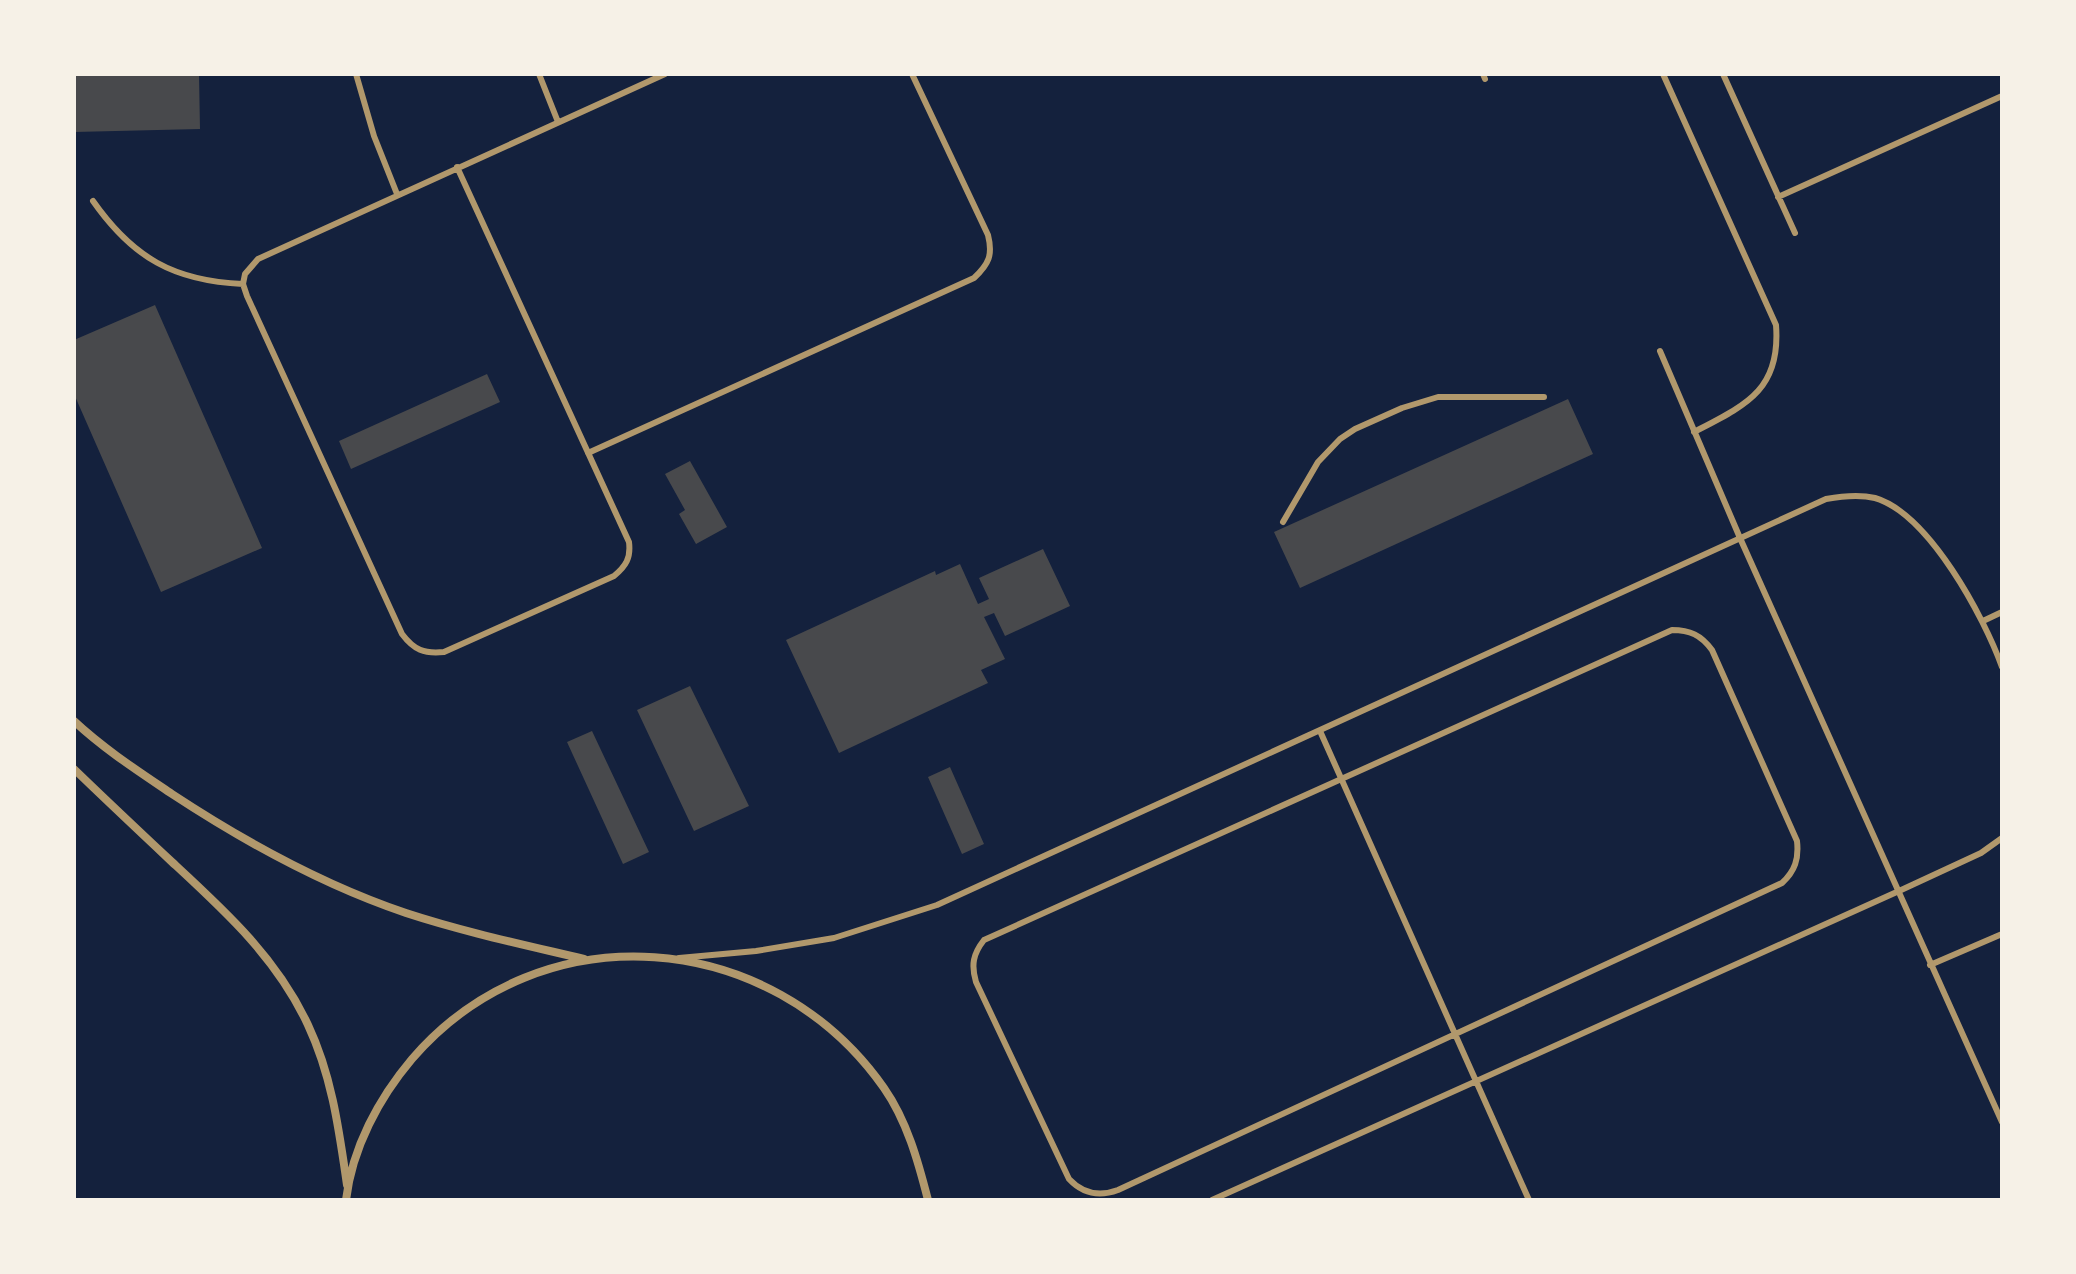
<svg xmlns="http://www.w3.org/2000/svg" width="2076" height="1274" font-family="'Fira Sans',sans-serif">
	<rect width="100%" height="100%" fill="#14213d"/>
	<path fill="#48494c" d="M74,74H199L200,129L74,132Z
		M155,305L262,548L161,592L74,394V340Z
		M487,374L500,402L351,469L339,441Z
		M1568,399L1593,454L1300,588L1274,532Z
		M690,461L727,527L696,544L679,514L685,510L665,474Z
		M1043,549L1070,606L1005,636L994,613L984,617L1005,659L981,670L988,683L839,753L786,640L935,571L936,575L960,564L978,604L989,599L979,578Z
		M690,686L749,806L694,831L637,710Z
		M592,731L649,852L623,864L567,742Z
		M950,767L984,844L962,854L928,777Z"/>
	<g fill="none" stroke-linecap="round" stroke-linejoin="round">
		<path stroke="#b1986c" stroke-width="6" d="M356,74L374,136L397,194
			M539,74L558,122
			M1483,74L1485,79
			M1663,74L1776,325C1781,390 1746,405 1694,432
			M1723,74L1795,233
			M457,167L629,542C631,558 626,566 614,576L444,652C424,654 414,650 402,634L247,296L243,284L245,274L258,259L665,74
			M1778,197L2002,96
			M93,201C133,258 174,281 243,284
			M1660,351L1740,538L2002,1122
			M588,453L974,278C989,264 993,255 988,235L912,74
			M1283,522L1318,462L1340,439L1355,429L1402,408L1438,397H1544
			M1983,621L2002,612
			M1672,630C1690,630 1701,635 1712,650L1797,841C1799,859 1795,871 1782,883L1118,1190C1099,1197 1083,1194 1069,1179L976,982C971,965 973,954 984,940Z
			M1320,731L1529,1200
			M679,958L756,951L834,938L937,905L1826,499C1842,496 1859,494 1875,498C1929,514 1984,617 2002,667
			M1930,965L2002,934
			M1212,1200L1899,891L1981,853L2002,838"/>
		<path stroke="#b1986c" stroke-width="8" d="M74,721C104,749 138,771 172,794C245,842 323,885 406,913C464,932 525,945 584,959
			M74,769C106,800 139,831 172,862C225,911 277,958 308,1025C332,1076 339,1130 347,1185
			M346,1200C352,1148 379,1098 412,1059C541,909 772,928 884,1088C907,1121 918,1161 928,1200"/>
	</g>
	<rect width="2076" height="1274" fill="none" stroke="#f6f1e7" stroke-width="152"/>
</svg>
